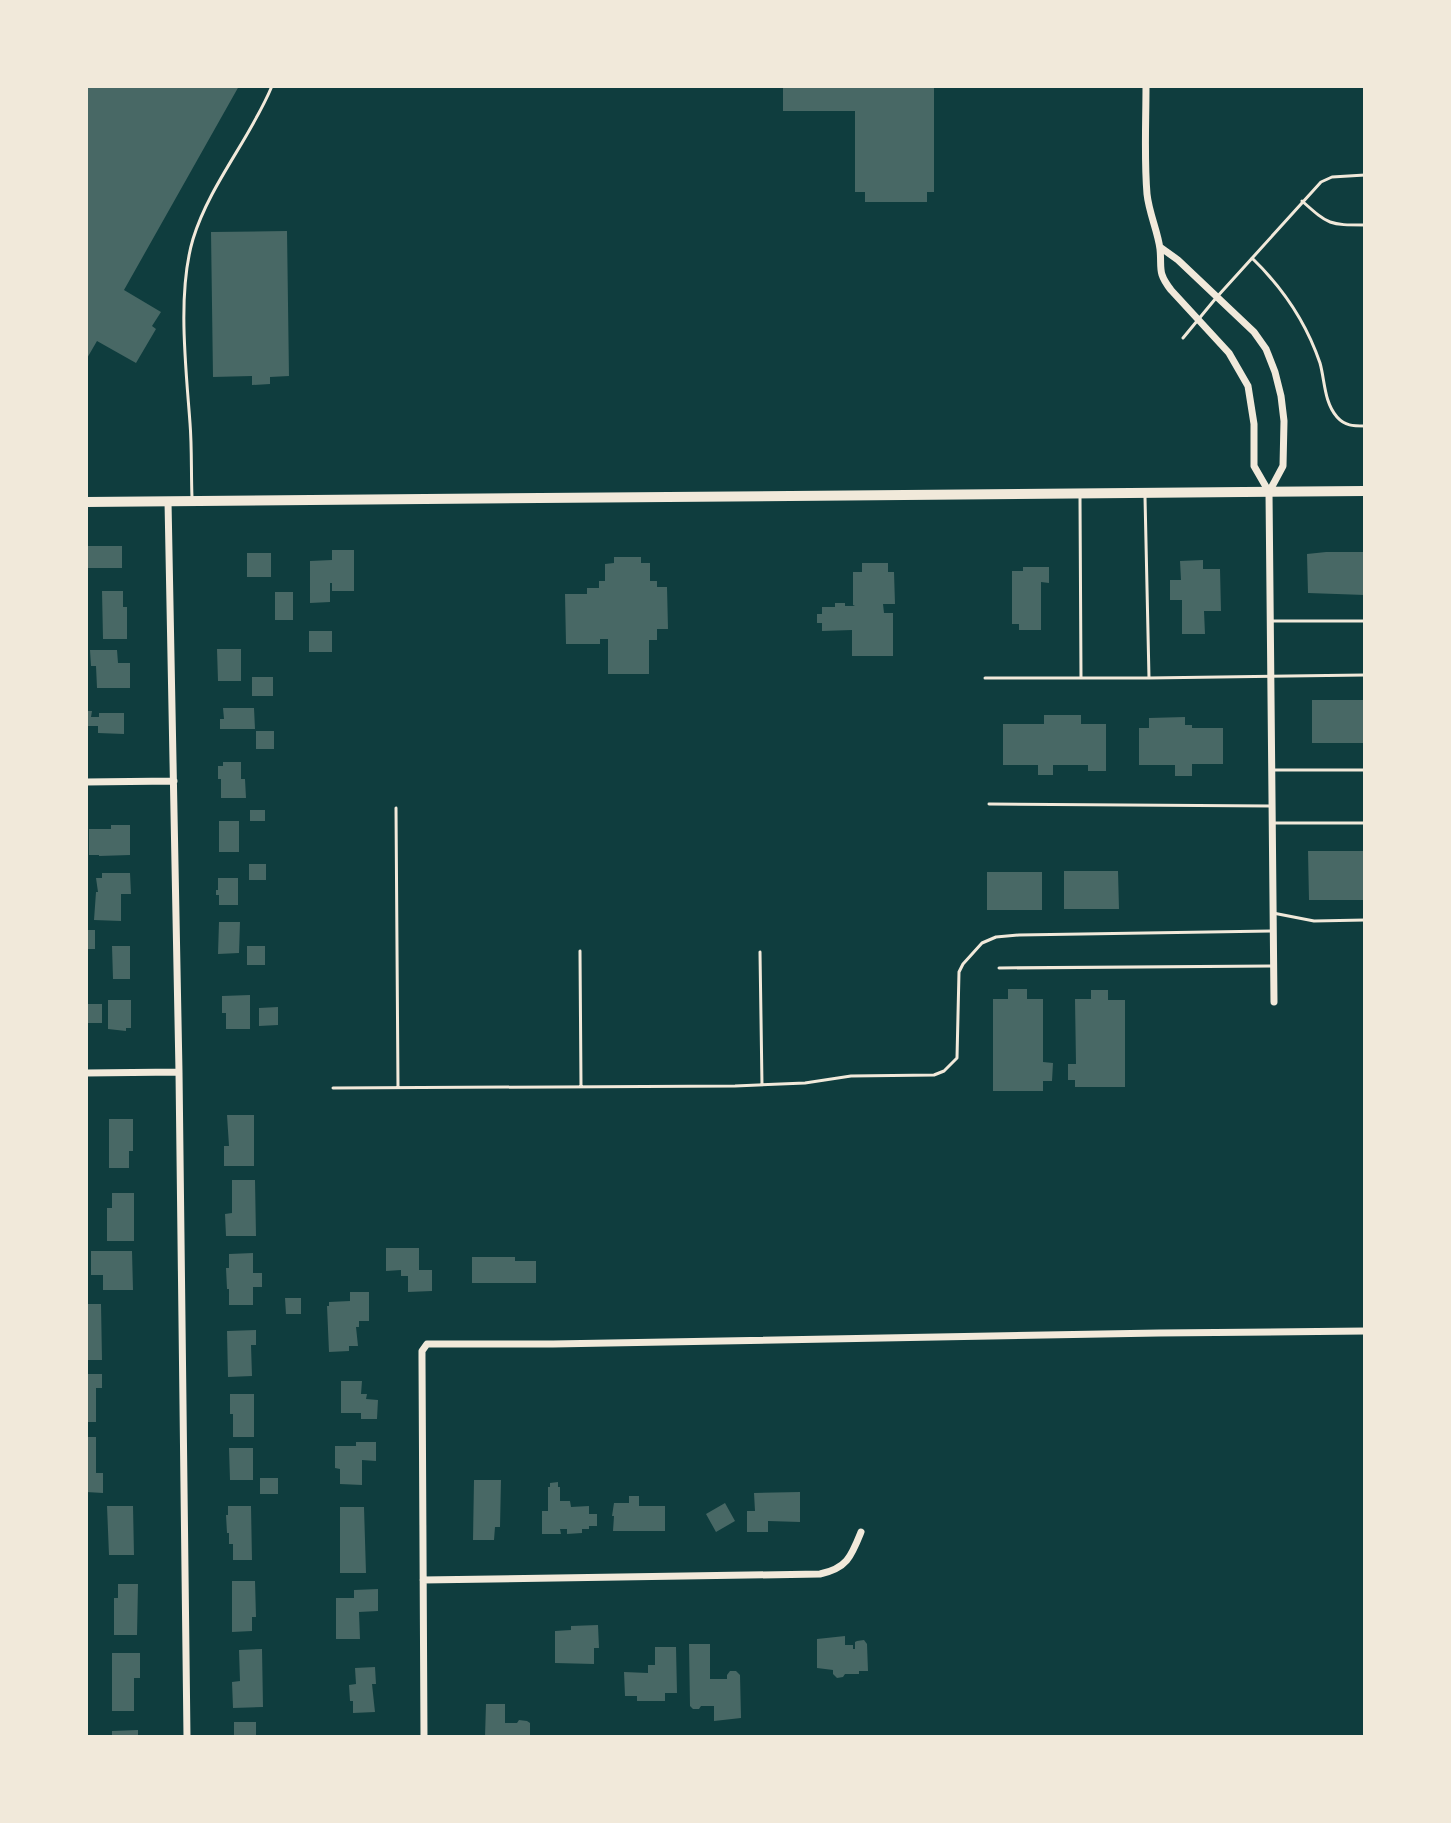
<svg xmlns="http://www.w3.org/2000/svg" width="1451" height="1823" font-family="'Noto Sans',sans-serif">
	<rect width="100%" height="100%" fill="#0f3d3e"/>
	<path fill="#486865" d="M86,86H239L124,290L161,312L152,326L156,329L136,363L97,341L86,360Z
		M783,86H934V192H927V202H865V192H855V111H783Z
		M287,231L289,376L270,377V384L252,385V376L213,377L211,232Z
		M88,546H122V568H88Z
		M332,550H354V591H332V583H330V602L310,603V561L332,560Z
		M1326,552H1365V595L1308,593L1307,554Z
		M247,553H271V577H247Z
		M614,557H641V563H650V581H657V587H667L668,629H657V640H649V674H608V639H600V644H566L565,594H587V588H599V581H605V564L614,563Z
		M1203,560V569H1220L1221,611H1204L1205,634H1182V600H1170V580H1181L1180,561Z
		M862,563H888V572H894L895,604H883L884,613H893V656H852V630L822,631V623H817V614H822V607H835V603H845V606H855L853,605V572H862Z
		M1023,567H1049V583L1041,582V630H1019V624H1012V571H1023Z
		M102,591H123V607H127V639H103Z
		M275,592H293V620H275Z
		M309,631H332V652H309Z
		M217,649H241V681H218Z
		M90,650H117L118,663H130V688H97L96,666H91Z
		M252,677H273V696H252Z
		M1312,700H1365V743H1312Z
		M223,708H254L255,729H220V719H224Z
		M86,711H92L91,717H99V713H124V734L98,733V726H86Z
		M1044,715H1081V724H1106V771H1088V765H1053V775H1038V765H1003V724H1044Z
		M1185,717V725H1192V728H1223V764H1192V776H1175V765H1139V728H1149V718Z
		M256,731H274V749H256Z
		M223,762H241V779H245L246,798H221V779H218V766H223Z
		M250,810H265V821H250Z
		M219,821H239V852H219Z
		M111,825H130V855L99,856V855H89V829H111Z
		M1308,851H1365V900H1309Z
		M249,864H266V880H249Z
		M1064,871H1118L1119,909H1064Z
		M987,872H1042V910H987Z
		M102,873H130L131,894H121V921L94,920L96,892H98L96,878H102Z
		M218,878H238V905H219V895H216V890H218Z
		M219,922H240L239,953L218,954Z
		M86,930H95V949H86Z
		M112,946H130V979H113Z
		M247,946H265V965H247Z
		M1008,989H1027V999H1043V1062L1053,1063L1052,1081H1043V1091H993V999H1008Z
		M1091,990H1108V1000H1125V1087H1075V1080H1068V1064H1076L1075,999H1091Z
		M250,995V1029H226V1013H222V996Z
		M108,1000H131V1028H126V1031L108,1029Z
		M86,1004H102V1023H86Z
		M278,1007V1025L259,1026V1008Z
		M227,1115H254V1166H224V1146H229Z
		M109,1119H133V1151H129V1168H109Z
		M232,1180H255L256,1236H226L225,1214L232,1213Z
		M112,1193H134V1241H107V1208H112Z
		M386,1248H419V1270H432V1291L408,1292V1276H401V1270L386,1271Z
		M91,1251H132L133,1290H103V1275H91Z
		M253,1253V1273H262V1287H253V1305H229V1289H227L226,1268H229V1254Z
		M472,1257H515V1261H536V1283H472Z
		M350,1292H369V1321H359V1327H356L358,1346H349V1351L329,1352L327,1306H329V1302L350,1301Z
		M285,1298H301V1314H286Z
		M86,1304H101L102,1360H86Z
		M256,1330V1345H251L252,1376L228,1377L227,1331Z
		M86,1374H102V1388H96V1422H86Z
		M341,1381H362L361,1394H367L366,1399L378,1400L377,1419H361V1413H341Z
		M230,1394H254V1437H233V1414H230Z
		M86,1437H96V1473H103V1493L86,1492Z
		M356,1442H376V1461L362,1460V1485L340,1484V1469L335,1468V1446H356Z
		M229,1448H253V1480H230Z
		M260,1478H278V1494H260Z
		M474,1480H501L500,1527H495L494,1540H473Z
		M558,1482V1487H560V1501H570L571,1507L589,1506V1514H597V1526H589V1529H582V1533L567,1534V1529H560L561,1534H542V1511H548V1487H550V1483Z
		M800,1492V1522L768,1521V1532H747V1511H755L754,1493Z
		M629,1496H639V1506H665V1531H613L614,1516H612L614,1503H629Z
		M725,1503L735,1521L716,1532L706,1514Z
		M107,1506H133L134,1555H109Z
		M228,1506H251L252,1560H233V1544H229V1533H227L226,1515H228Z
		M340,1507H364L366,1573H340Z
		M232,1581H255L256,1617H252V1631L232,1632Z
		M118,1584H138L137,1635H114V1598H118Z
		M378,1589V1611L359,1612L360,1639H336V1598H354V1590Z
		M598,1625L599,1648H594V1664L555,1663V1631L571,1630V1626Z
		M845,1636V1645H853V1649H855V1642L857,1641L864,1640L867,1644L868,1671H859V1674H845L843,1677L837,1678L833,1674V1670L817,1668V1639Z
		M689,1644H710V1679H727V1675L730,1671H736L740,1675L741,1718L714,1721V1706H701L699,1709H693L690,1706Z
		M655,1647H676L677,1693H665V1701H637V1696H625L624,1672L648,1673V1665H655Z
		M262,1649L263,1707L233,1708L232,1682L240,1681L239,1650Z
		M112,1653H140V1678H134V1711H112Z
		M375,1667L376,1684H372L375,1712L353,1713V1701H350L349,1685L356,1684L355,1668Z
		M486,1704H505V1723H517L519,1720L527,1721L530,1723V1737H485Z
		M234,1722H256V1737H234Z
		M138,1730V1737H112V1731Z"/>
	<g fill="none" stroke-linecap="round" stroke-linejoin="round">
		<path stroke="#f1e9da" stroke-width="3" d="M1302,201C1329,225 1329,225 1365,225
			M1252,258C1283,288 1306,322 1320,363C1325,381 1324,402 1337,417C1345,426 1353,426 1365,426
			M1183,338L1216,298L1321,182L1332,177L1365,175
			M192,497C191,473 192,448 190,423C186,368 177,293 193,239C210,184 250,139 272,86
			M1080,497L1081,678H1149
			M1145,497L1149,678L1365,675
			M1270,621H1365
			M985,678H1081
			M1272,770H1365
			M989,804L1270,806
			M396,808L398,1087
			M1273,823H1365
			M1273,913L1314,921L1365,920
			M580,951L581,1086
			M760,952L762,1085
			M999,968L1271,966
			M333,1088L735,1086L805,1083L851,1076L934,1075L944,1071L957,1058L959,972L963,964L982,943L996,937L1019,935L1271,931"/>
		<path stroke="#f1e9da" stroke-width="7" d="M1146,86C1146,122 1144,158 1147,194C1149,213 1158,232 1160,249C1162,269 1157,272 1171,290L1229,353L1248,386L1254,424V466L1269,492
			M1160,247L1178,260L1254,332L1266,349L1275,372L1281,396L1284,421L1283,466L1269,492L1274,1002
			M168,501L179,1072L187,1737
			M86,782L174,781
			M86,1073L179,1072
			M423,1580L820,1574C847,1568 851,1557 861,1532
			M424,1737L422,1358V1351L427,1344H553L1159,1333L1365,1331"/>
		<path stroke="#f1e9da" stroke-width="10" d="M86,502L1365,491"/>
	</g>
	<rect width="1451" height="1823" fill="none" stroke="#f1e9da" stroke-width="176"/>
</svg>
